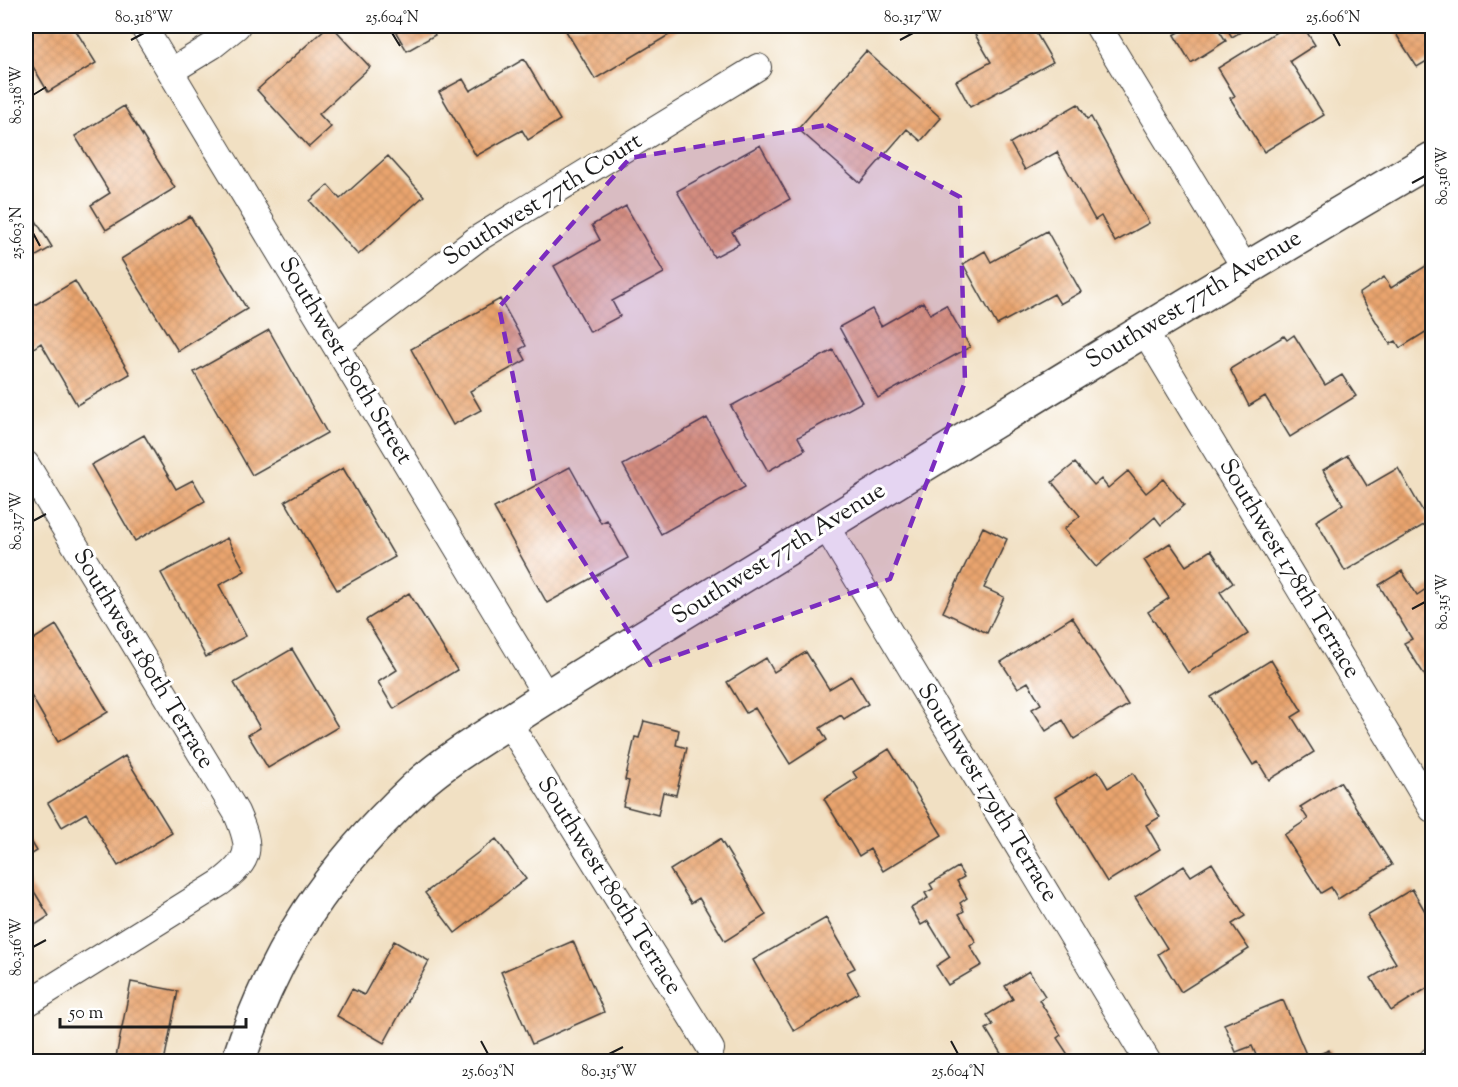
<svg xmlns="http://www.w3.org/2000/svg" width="1458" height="1087" font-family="'Sorts Mill Goudy',serif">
	<defs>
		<pattern id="building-cross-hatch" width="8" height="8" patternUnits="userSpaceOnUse" patternTransform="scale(1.5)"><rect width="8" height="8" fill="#e9a46e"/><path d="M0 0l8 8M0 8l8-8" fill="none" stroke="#c78d5f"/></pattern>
	</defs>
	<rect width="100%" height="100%" fill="#fff"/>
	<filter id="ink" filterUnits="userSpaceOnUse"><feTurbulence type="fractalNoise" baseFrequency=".0167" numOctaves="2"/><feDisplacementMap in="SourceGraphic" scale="12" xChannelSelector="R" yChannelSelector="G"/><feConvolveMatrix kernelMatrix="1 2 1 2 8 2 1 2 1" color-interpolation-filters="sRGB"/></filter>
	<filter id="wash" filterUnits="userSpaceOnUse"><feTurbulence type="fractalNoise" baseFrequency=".008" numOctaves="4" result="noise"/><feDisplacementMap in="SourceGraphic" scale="24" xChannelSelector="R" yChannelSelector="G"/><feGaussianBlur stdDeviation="1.35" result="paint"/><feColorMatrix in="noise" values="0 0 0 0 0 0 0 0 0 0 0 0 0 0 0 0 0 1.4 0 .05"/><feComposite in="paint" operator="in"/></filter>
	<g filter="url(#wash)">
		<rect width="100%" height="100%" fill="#f1e0c3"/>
		<g id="blocks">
			<path fill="url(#building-cross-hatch)" d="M26,26H73L96,63L48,92L26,55Z
				M328,26H332L370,67L319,114L331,127L309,147L257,90Z
				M392,26H430L435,35L407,51Z
				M563,26H677L679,29L595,79Z
				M970,26H1032L1053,62L970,107L956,81L991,62Z
				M1190,26H1220L1217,27L1226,41L1191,63L1174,35Z
				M1225,26H1251L1232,37Z
				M1286,26H1303L1315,45L1290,61L1324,115L1264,152L1230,98L1235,96L1218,68Z
				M1402,26H1432V63L1430,59L1417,67L1394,31Z
				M866,51L941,118L921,141L907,129L860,183L798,129Z
				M524,59L560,120L528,140L522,130L476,156L439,92L463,79L470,91Z
				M1078,104L1087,119L1091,117L1149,223L1115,242L1101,216L1095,220L1057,152L1025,170L1010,143Z
				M124,106L175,188L106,230L91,205L110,193L75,136Z
				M760,145L790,199L732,232L739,244L714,257L677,191Z
				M388,156L424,196L358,255L310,201L328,185L340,199Z
				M626,206L664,273L612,301L620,316L590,332L554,266L600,240L592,225Z
				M30,211L52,247L26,262V214Z
				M190,216L247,309L178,351L121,259Z
				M1047,231L1081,292L1060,304L1054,294L997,325L963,264L985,251L991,262Z
				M1432,262V328L1400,348L1396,341L1390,344L1359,294L1384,277L1391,288Z
				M75,281L130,374L77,405L41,343L26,353V310Z
				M500,299L526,346L520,349L526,360L470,391L481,410L453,425L411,349Z
				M923,302L930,314L946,305L970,347L878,398L839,327L872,309L881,326Z
				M269,330L327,433L252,475L194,372Z
				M1294,335L1325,385L1342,375L1356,396L1290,437L1265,396L1249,406L1230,369L1284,336L1287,340Z
				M833,350L862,402L798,437L805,450L768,471L731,406Z
				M707,418L745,487L661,534L623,465Z
				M144,435L176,489L193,480L205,501L135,541L91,465Z
				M1348,455L1367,486L1398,468L1429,522L1345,571L1316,521L1343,504L1323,470Z
				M1075,463L1094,485L1101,479L1108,488L1128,471L1146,493L1163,479L1184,505L1161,525L1155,517L1096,567L1064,529L1080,516L1052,482Z
				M570,467L601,523L607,520L628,558L547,603L494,508Z
				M343,468L395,557L337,590L285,501Z
				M983,527L1007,539L984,588L1004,597L987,633L943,612Z
				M227,538L245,571L219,585L246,636L206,657L161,573Z
				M1170,543L1186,566L1211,550L1233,583L1220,592L1248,634L1188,673L1148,612L1169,598L1144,560Z
				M1402,571L1417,595L1432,585V680L1429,682L1404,643L1412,639L1379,585Z
				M409,593L457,670L394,709L378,682L397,670L366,620Z
				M1072,617L1128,705L1074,739L1063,720L1046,731L1032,709L1041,704L1028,682L1018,688L1001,662Z
				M56,625L108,712L58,742L26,687V644Z
				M292,649L338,727L268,768L248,735L260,728L234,683Z
				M806,652L829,689L851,676L868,704L844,719L841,715L820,728L827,740L790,764L755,708L746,713L727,682L766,658L774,672Z
				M1271,660L1302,711L1292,717L1314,752L1269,780L1258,762L1253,765L1211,697Z
				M644,721L679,730L676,745L687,748L676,795L663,792L658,815L623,806L629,781L625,780L635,737L639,738Z
				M889,749L942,835L883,871L870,849L859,856L824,799L857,778L853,772Z
				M125,756L172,833L118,866L86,813L62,827L48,803Z
				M1098,771L1108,788L1133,773L1160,817L1146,825L1160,849L1107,882L1055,797Z
				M1340,782L1392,865L1338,899L1331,887L1321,893L1284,835L1308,819L1300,807Z
				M26,833L37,851L26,858Z
				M496,839L526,879L455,933L425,893Z
				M720,839L766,915L725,941L699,898L691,903L670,870Z
				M1212,863L1245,916L1232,924L1249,949L1181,992L1158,954L1167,948L1135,897L1184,866L1191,876Z
				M958,867L964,877L957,881L967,898L960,903L964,911L959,914L976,942L970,946L982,965L948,985L936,966L950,957L928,921L921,925L911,908L928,898L925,893L933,889L930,884Z
				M26,878L49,916L26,931Z
				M1412,889L1432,923V985L1391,1011L1371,978L1396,963L1367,916Z
				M826,918L855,968L847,972L859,993L794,1031L753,960Z
				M394,941L429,961L384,1043L337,1016L352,989L364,995Z
				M573,941L604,1012L532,1044L501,972Z
				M1029,971L1045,996L1039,1000L1061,1035L1057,1038L1069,1056L1061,1062H1006L986,1029L993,1025L987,1015L1013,999L1005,986Z
				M131,982L178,991L164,1062H115Z
				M1283,1000L1308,1059L1329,1050L1334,1062H1259L1252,1046L1236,1052L1224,1024Z
				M318,1056L347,1058V1062H318Z"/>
		</g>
	</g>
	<g filter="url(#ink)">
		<use href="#blocks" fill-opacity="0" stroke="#3c3935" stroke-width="1.5"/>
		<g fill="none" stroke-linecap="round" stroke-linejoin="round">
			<defs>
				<path id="street" d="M143,26L547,697
					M1098,26L1245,268
					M171,71L212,46L237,26
					M1144,330L1432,809
					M336,346L477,239L758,67
					M26,464L236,812C252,848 252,859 220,883L26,1004
					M825,525L1148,1062
					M508,722L711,1049
					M1431,1062L1432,1060"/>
				<path id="secondary" d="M238,1062C274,949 329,869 415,788C449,757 490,734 528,709C599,663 672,620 743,576C972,435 1201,294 1432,159"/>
			</defs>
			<use href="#street" stroke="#3c3935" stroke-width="28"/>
			<use href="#secondary" stroke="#3c3935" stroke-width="36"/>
			<use href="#street" stroke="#fff" stroke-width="26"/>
			<use href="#secondary" stroke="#fff" stroke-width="33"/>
		</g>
	</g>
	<path fill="#7b2cbf" fill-opacity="0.2" stroke="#7b2cbf" stroke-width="4.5" stroke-dasharray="12 8" stroke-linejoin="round" d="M827,125L960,197L965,382L890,579L650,665L535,485L499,307L630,158Z"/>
	<path fill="none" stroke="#1c1c1c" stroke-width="2" d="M392,33L400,46M1333,33L1340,46M131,40L144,33M900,40L913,33M33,95L46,87M1412,183L1425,176M33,233L40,246M33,521L46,514M1412,609L1425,602M33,947L46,940M481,1041L488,1054M951,1041L958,1054M609,1054L623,1047"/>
	<g text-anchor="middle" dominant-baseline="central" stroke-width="6" stroke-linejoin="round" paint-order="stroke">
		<g font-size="24" fill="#1c1c1c" stroke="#fff">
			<text transform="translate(543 200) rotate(-32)">Southwest 77th Court</text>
			<text transform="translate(1194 300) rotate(-31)">Southwest 77th Avenue</text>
			<text transform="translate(345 361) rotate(59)">Southwest 180th Street</text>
			<text transform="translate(779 554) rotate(-32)">Southwest 77th Avenue</text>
			<text transform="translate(1289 569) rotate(59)">Southwest 178th Terrace</text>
			<text transform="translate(143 659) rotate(59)">Southwest 180th Terrace</text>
			<text transform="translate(987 793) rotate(59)">Southwest 179th Terrace</text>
			<text transform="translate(609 886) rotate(58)">Southwest 180th Terrace</text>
		</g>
	</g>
	<rect width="1458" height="1087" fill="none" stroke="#fff" stroke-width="66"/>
	<path d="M60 1018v9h186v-9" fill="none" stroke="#1c1c1c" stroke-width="3"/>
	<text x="69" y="1018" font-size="18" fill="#1c1c1c" stroke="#ffffff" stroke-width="4.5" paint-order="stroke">50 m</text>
	<rect x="33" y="33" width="1392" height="1021" fill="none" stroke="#1c1c1c" stroke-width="2"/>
	<g font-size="15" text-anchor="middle" fill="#1c1c1c">
		<text x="144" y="22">80.318°W</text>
		<text x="392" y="22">25.604°N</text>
		<text x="913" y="22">80.317°W</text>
		<text x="1333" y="22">25.606°N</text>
		<text transform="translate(16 95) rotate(-90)" y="5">80.318°W</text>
		<text transform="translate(1442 176) rotate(-90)" y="5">80.316°W</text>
		<text transform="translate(16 233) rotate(-90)" y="5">25.603°N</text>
		<text transform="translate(16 521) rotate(-90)" y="5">80.317°W</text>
		<text transform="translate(1442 602) rotate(-90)" y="5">80.315°W</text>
		<text transform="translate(16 947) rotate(-90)" y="5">80.316°W</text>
		<text x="488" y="1076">25.603°N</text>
		<text x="609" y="1076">80.315°W</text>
		<text x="958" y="1076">25.604°N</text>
	</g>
</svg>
